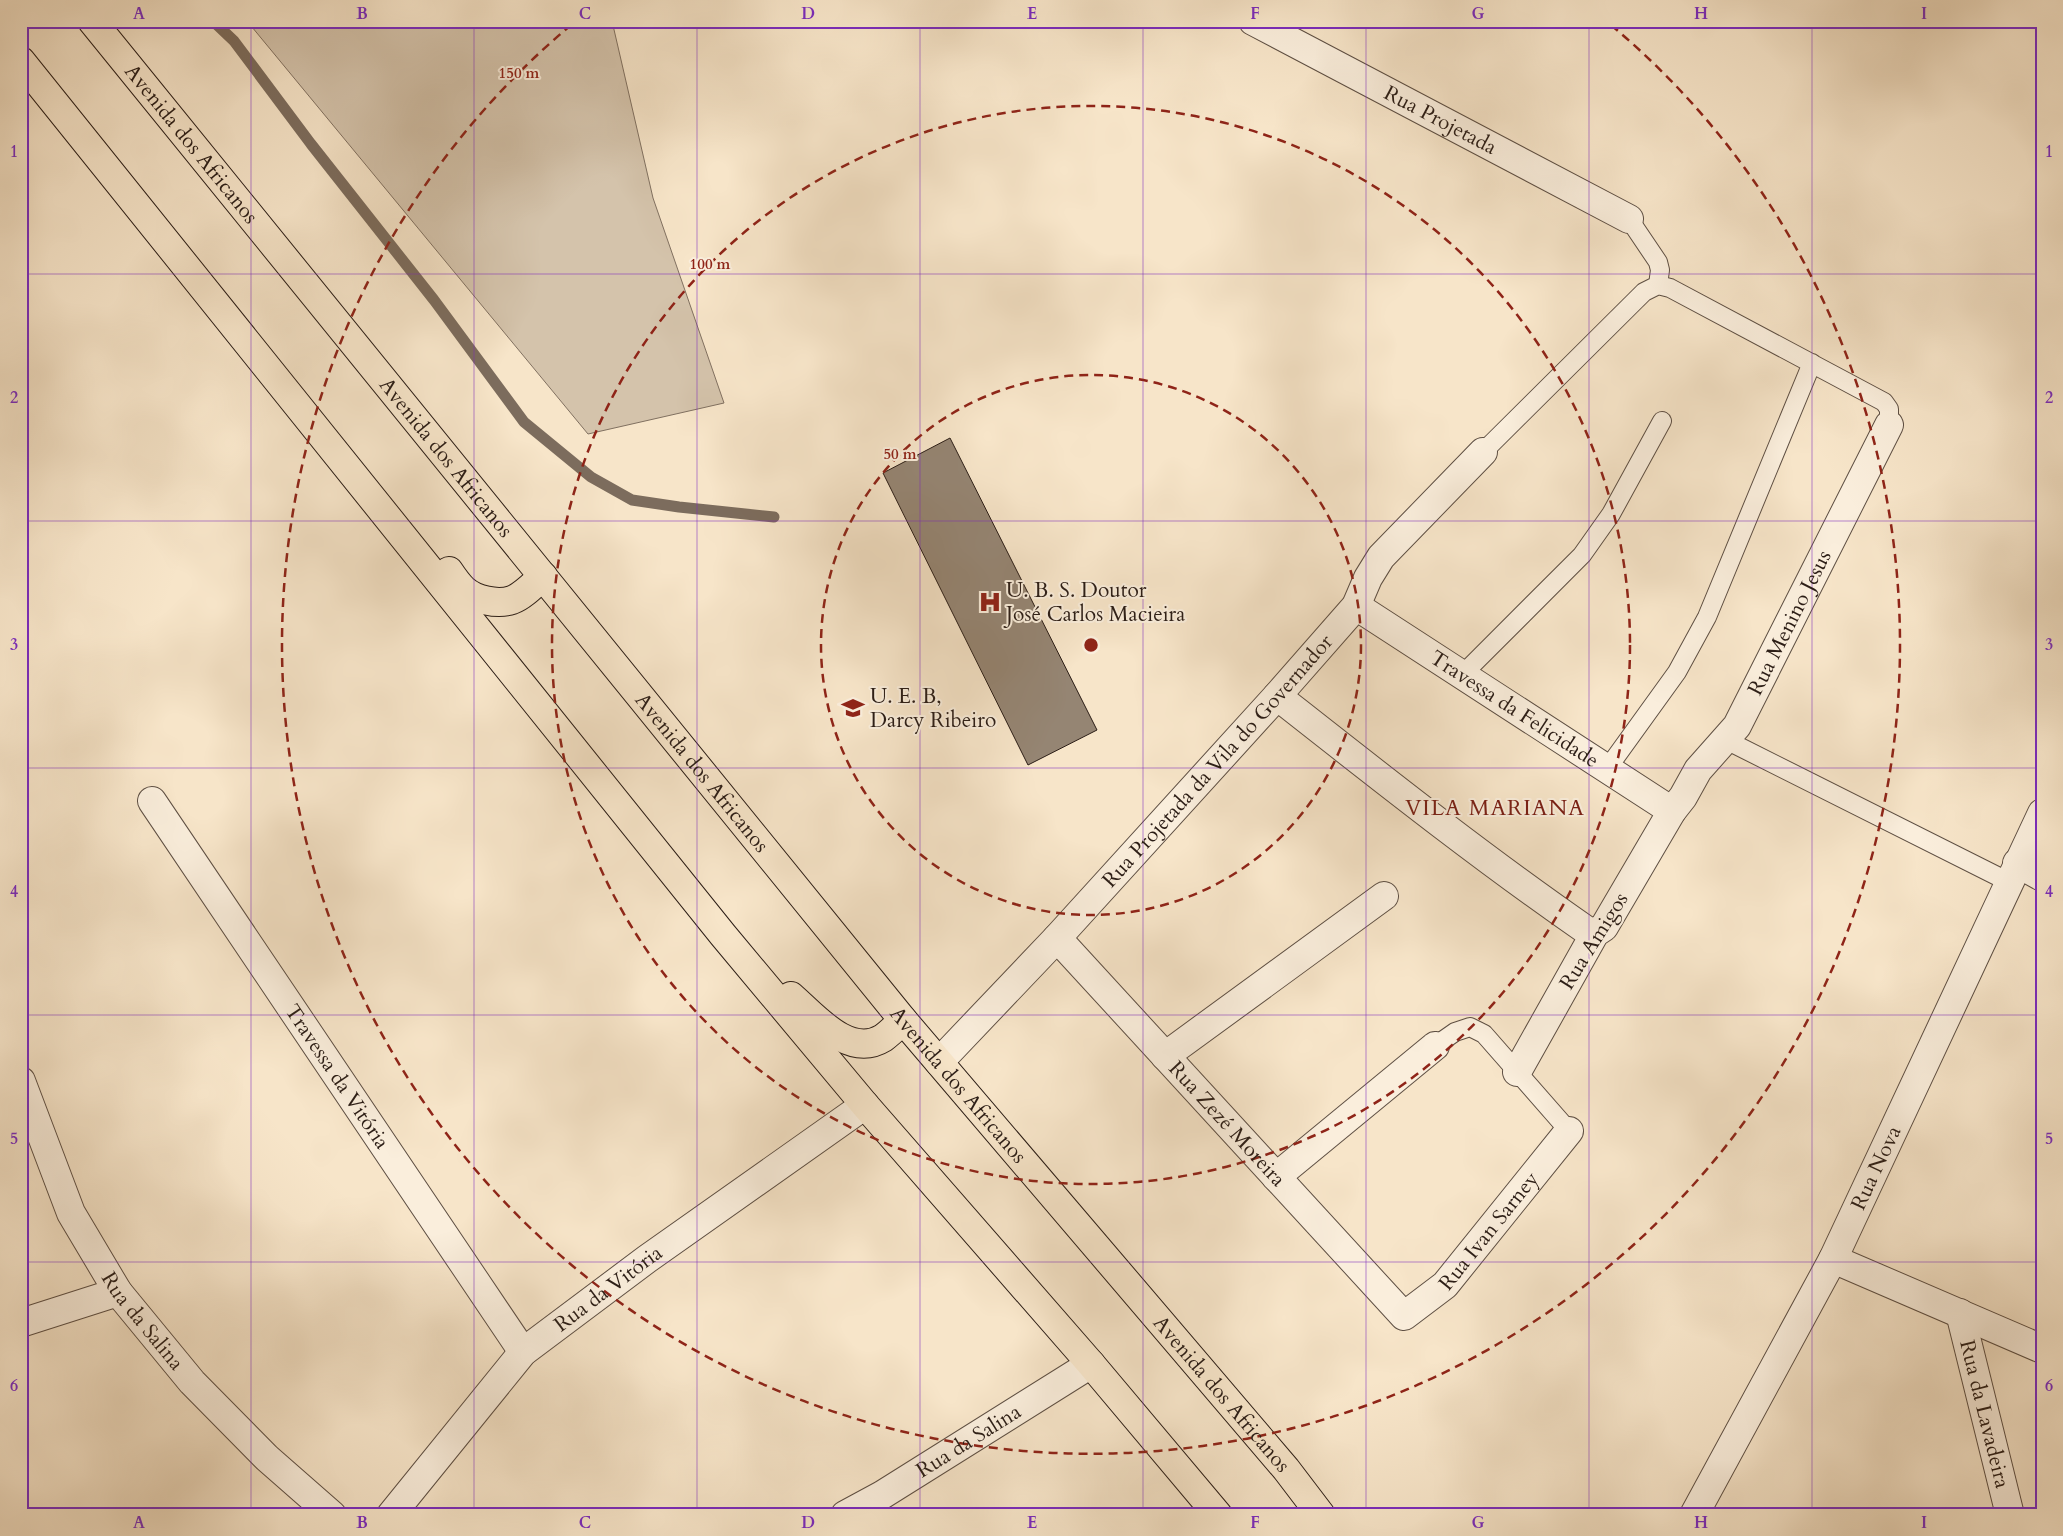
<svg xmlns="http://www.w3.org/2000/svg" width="2063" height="1536" font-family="Cardo,serif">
	<rect width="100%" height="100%" fill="#f7e5c9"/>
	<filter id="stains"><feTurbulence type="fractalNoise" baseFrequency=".004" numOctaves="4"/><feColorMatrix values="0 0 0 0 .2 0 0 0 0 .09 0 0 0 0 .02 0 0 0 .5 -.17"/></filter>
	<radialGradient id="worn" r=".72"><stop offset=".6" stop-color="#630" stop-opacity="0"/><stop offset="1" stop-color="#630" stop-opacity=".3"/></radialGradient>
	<path fill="#d4c3ab" stroke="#807060" d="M247,21H612L653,198L724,403L588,434Z"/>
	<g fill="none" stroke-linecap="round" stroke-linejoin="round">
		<path stroke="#7c6c5d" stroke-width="11" d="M213,21L234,41L311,144L434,300L524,422L591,477L632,500L679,507L774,517"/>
	</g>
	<path fill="#958573" stroke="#2b1d16" d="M950,438L1097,730L1028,765L883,473Z"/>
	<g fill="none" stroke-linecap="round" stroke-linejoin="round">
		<defs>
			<path id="service" d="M1629,219L1658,262L1660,270L1658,285
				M1483,452L1644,292L1658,285L1670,288L1884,402L1889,409V425
				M1462,675L1582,555L1611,514L1662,421
				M1726,740L2009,882
				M1607,769L1677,672L1707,617L1812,363
				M1435,1046L1455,1032L1470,1027L1484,1034L1569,1131"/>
			<g id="minor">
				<path id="s1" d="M1253,21L1629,219"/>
				<path id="s2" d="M1356,606L1672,811"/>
				<path d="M1277,696C1380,777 1482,858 1589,932L1595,933"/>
				<path id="s3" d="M152,801L523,1352"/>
				<path d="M2017,863L2042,877"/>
				<path id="s4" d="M1057,938L1404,1316L1445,1285L1569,1131"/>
				<path d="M1165,1056L1384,896"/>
				<path id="s5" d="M939,1062L1057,938L1277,696L1356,606L1368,578L1381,557L1483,452"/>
				<path id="s6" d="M1517,1072L1595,933L1604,927L1672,811L1683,797L1698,770L1737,726L1889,425"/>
				<path id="s7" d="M21,1081L71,1213L118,1292L192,1382L267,1458L332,1515"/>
				<path d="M1276,1177L1435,1046"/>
				<path d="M1833,1259L2042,1349"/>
				<path id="s8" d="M1960,1313L2010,1515"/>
				<path d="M21,1323L118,1292"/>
				<path id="s9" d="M391,1515L523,1352L647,1259L865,1105"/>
				<path id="s10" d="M845,1515L882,1495L1091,1364"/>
				<path id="s11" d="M1694,1515L1833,1259L2042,813"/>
			</g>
			<g id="primary">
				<path id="s12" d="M92,21L903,1020L1286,1469L1321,1515"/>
				<path d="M21,61L723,935L865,1105L1091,1364L1218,1515"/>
				<path d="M449,571C453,577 458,584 463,589C475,600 497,605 512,600C523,596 534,584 543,576"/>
				<path d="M791,996C814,1016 849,1059 883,1038C890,1033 897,1026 903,1020"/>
			</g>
		</defs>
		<use href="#service" stroke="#5e4f43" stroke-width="20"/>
		<use href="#minor" stroke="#5e4f43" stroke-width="30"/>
		<use href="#primary" stroke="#2b1d16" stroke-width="30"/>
		<use href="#service" stroke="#faeedc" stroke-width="18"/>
		<use href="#minor" stroke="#faeedc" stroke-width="28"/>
		<use href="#primary" stroke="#f7e5c9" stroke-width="28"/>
	</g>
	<path fill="none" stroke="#7b2cbf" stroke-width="1" stroke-opacity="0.55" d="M251,21V1515M474,21V1515M697,21V1515M920,21V1515M1143,21V1515M1366,21V1515M1589,21V1515M1812,21V1515M21,274H2042M21,521H2042M21,768H2042M21,1015H2042M21,1262H2042"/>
	<g fill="none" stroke="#8f2418" stroke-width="2.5" stroke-dasharray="9 6">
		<circle cx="1091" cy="645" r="270"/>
		<circle cx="1091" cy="645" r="539"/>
		<path d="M1611 25A809 809 0 1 1 571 25"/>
	</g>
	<defs>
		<symbol id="hospital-bare" viewBox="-9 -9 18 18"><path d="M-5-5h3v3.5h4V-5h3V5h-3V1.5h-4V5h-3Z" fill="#8f2418" stroke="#faeedc" stroke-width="2.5" paint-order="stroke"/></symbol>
		<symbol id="school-bare" viewBox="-9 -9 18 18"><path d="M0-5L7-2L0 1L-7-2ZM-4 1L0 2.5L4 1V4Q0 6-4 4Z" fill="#8f2418" stroke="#faeedc" stroke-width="2.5" paint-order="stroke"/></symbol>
	</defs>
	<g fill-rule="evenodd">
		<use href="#hospital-bare" x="974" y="586" width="32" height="32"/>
		<use href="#school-bare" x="837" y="692" width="32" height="32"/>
	</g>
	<g text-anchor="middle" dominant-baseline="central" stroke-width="4" stroke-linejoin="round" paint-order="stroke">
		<g font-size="21" fill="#2b1d16" stroke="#faeedc">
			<text stroke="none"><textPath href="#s1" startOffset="212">Rua Projetada</textPath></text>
			<text stroke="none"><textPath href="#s12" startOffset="158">Avenida dos Africanos</textPath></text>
			<text stroke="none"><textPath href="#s12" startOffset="562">Avenida dos Africanos</textPath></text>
			<text stroke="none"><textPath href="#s6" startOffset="528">Rua Menino Jesus</textPath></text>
			<text stroke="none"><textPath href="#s2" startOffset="189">Travessa da Felicidade</textPath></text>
			<text stroke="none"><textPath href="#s5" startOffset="410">Rua Projetada da Vila do Governador</textPath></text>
			<text stroke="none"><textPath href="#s12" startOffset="968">Avenida dos Africanos</textPath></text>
			<text transform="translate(1594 941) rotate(-58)">Rua Amigos</text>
			<text stroke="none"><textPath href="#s3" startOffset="332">Travessa da Vitória</textPath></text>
			<text stroke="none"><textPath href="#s12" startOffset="1372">Avenida dos Africanos</textPath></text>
			<text stroke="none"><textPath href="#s4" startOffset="252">Rua Zezé Moreira</textPath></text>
			<text stroke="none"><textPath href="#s11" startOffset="392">Rua Nova</textPath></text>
			<text stroke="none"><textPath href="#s4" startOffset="634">Rua Ivan Sarney</textPath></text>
			<text stroke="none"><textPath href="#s9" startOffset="316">Rua da Vitória</textPath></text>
			<text stroke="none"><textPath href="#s7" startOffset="271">Rua da Salina</textPath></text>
			<text stroke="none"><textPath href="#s12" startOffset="1778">Avenida dos Africanos</textPath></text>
			<text stroke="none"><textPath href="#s8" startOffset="104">Rua da Lavadeira</textPath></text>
			<text stroke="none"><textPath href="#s10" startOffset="144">Rua da Salina</textPath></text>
		</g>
		<g font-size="21" fill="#2b1d16" stroke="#faeedc" text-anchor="start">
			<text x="1006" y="590">U. B. S. Doutor<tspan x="1006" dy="24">José Carlos Macieira</tspan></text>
			<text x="870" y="696">U. E. B,<tspan x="870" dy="24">Darcy Ribeiro</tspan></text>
		</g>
		<g font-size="22" letter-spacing="1" fill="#7a1f14" stroke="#faeedc">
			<text x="1495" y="808">VILA MARIANA</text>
		</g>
	</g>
	<circle cx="1091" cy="645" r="8" fill="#8f2418" stroke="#faeedc" stroke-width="2.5"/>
	<g font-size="15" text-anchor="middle" font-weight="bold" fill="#8f2418" stroke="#faeedc" stroke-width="4" stroke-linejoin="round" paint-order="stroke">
		<text x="519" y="78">150 m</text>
		<text x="710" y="269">100 m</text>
		<text x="900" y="459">50 m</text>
	</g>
	<rect width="2063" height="1536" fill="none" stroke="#f7e5c9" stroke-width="55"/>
	<rect x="28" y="28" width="2008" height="1480" fill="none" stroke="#7b2cbf" stroke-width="2"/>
	<g font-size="16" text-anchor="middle" font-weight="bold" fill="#7b2cbf">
		<text x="139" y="19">A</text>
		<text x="362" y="19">B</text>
		<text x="585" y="19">C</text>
		<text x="808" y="19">D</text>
		<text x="1032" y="19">E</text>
		<text x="1255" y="19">F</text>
		<text x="1478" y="19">G</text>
		<text x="1701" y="19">H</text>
		<text x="1924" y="19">I</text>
		<text x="14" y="157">1</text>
		<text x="2049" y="157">1</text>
		<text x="14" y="403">2</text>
		<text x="2049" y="403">2</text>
		<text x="14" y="650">3</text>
		<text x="2049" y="650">3</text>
		<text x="14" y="897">4</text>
		<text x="2049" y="897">4</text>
		<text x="14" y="1144">5</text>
		<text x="2049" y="1144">5</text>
		<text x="14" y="1391">6</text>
		<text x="2049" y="1391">6</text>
		<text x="139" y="1528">A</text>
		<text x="362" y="1528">B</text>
		<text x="585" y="1528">C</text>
		<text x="808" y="1528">D</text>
		<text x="1032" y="1528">E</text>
		<text x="1255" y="1528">F</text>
		<text x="1478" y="1528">G</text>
		<text x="1701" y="1528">H</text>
		<text x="1924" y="1528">I</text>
	</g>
	<rect width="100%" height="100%" filter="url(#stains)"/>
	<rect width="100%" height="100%" fill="url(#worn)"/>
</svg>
